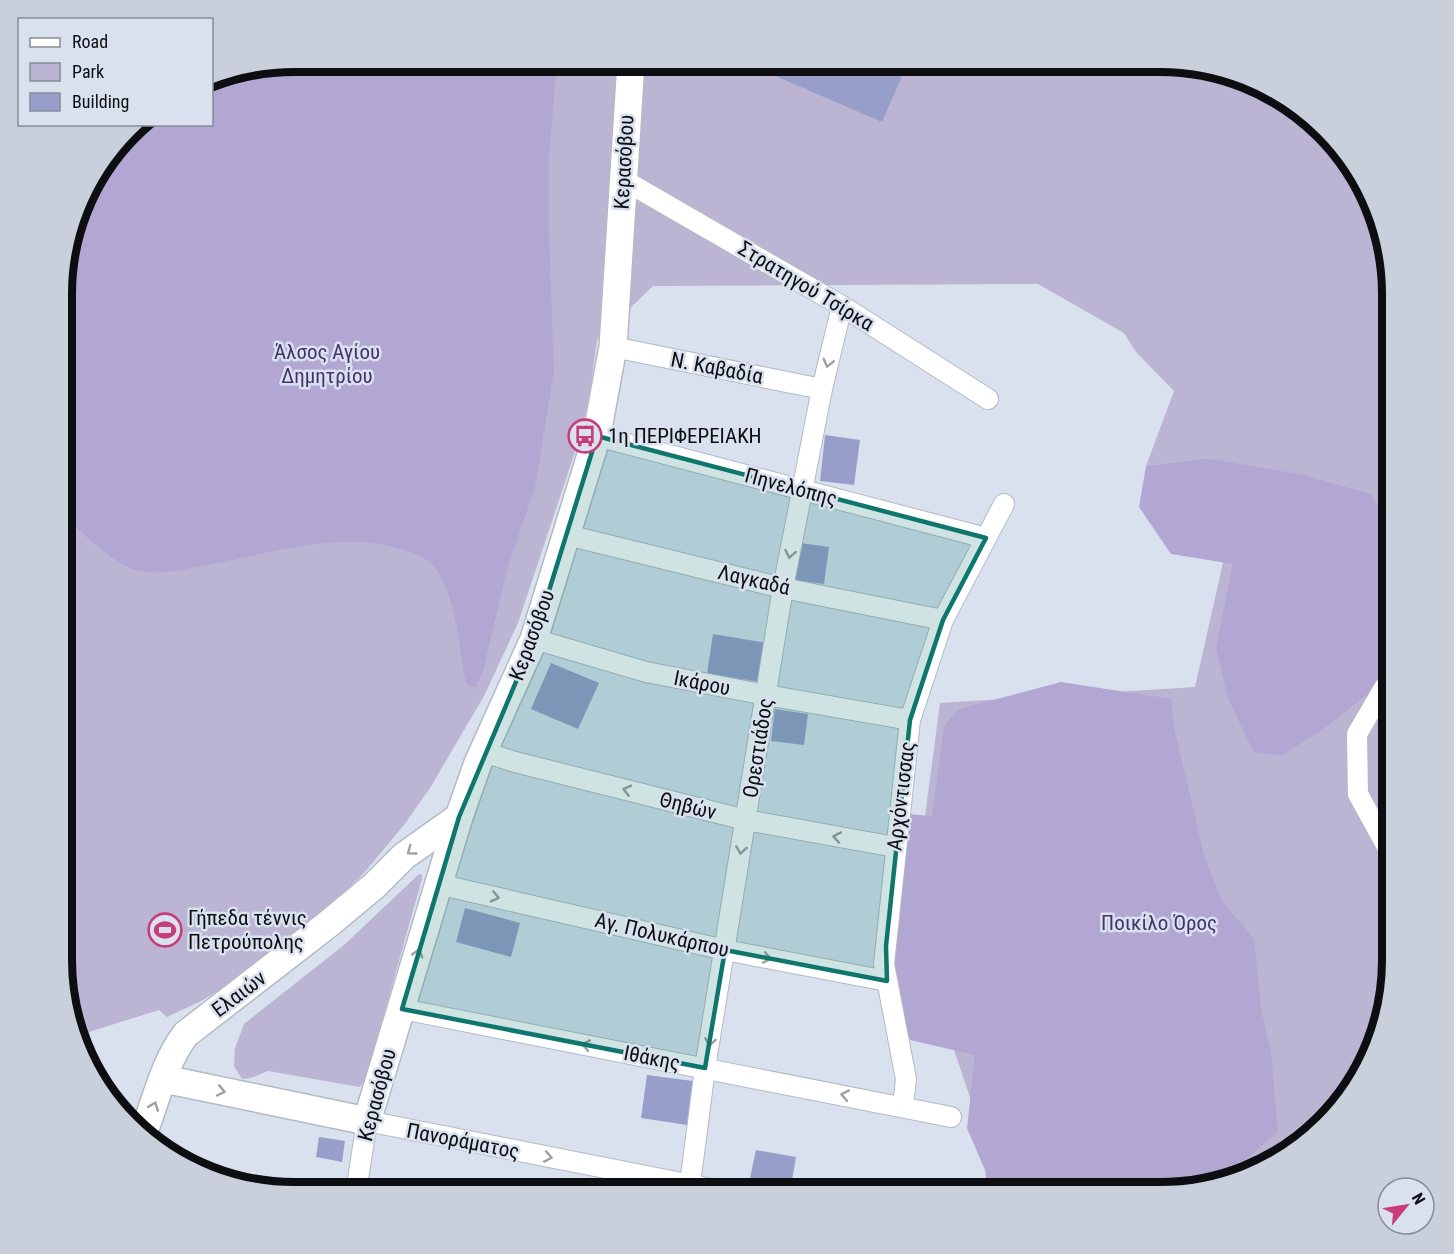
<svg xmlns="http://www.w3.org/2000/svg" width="1454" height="1254" font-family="'Roboto Condensed',sans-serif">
	<rect width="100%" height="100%" fill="#d9e1ee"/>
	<path fill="#bcb4d3" d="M294,62H1176L1263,85L1325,130L1375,205L1392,278V960L1375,1049L1324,1125L1263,1169L1176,1192L985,1142L911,922L940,703L1195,687L1245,465L1207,458L1146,466L1174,391L1136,352L1124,333L1038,284L653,286L597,340L589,400L575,452L518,623L484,696L430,788L404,825L364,873L338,898L243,976L201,1001L167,1017L159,1010L76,1036L62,976L64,263L92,178L136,125L212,124V78L219,74Z
		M419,874L422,875V879L369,1067L364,1082L360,1087L268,1071L251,1078L242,1079L234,1066L235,1048L244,1024L344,945Z"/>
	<path fill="#b2a6d3" d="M294,62H557L549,155V232L554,371L535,487L507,570L482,675L475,687L469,686L466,682C458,645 458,605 438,572C431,560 418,554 405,550C339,528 264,555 199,567C177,570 157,576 136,570C110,562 84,533 63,516L64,263L92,178L136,125L212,124V78L219,74Z
		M1207,458L1303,475L1370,494L1392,523V675L1321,731L1282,755L1254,753L1228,698L1216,648L1233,564L1171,554L1139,507L1146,466Z
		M1061,682L1171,699L1174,727L1204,855L1221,900L1254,939L1261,1009L1271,1052L1278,1132L1245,1160L1244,1174L1176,1192H988L985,1170L967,1128L975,1055L910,1040L890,959L906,814L932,816L944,726L959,709Z"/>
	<path fill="#979eca" d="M743,62H908L882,122Z
		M825,435L860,440L854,485L820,481Z
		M800,543L829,547L824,584L795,580Z
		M713,634L767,643L761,682L707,674Z
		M551,663L599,683L578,729L531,709Z
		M775,709L808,714L804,745L771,741Z
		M465,908L520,923L511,957L456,942Z
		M647,1075L693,1081L687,1125L641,1118Z
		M319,1137L345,1141L342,1162L316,1157Z
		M756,1150L796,1157L791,1186L750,1178Z"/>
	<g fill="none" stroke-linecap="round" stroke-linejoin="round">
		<defs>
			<path id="street" d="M622,179L842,306L988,399
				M613,347L822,389
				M597,436L986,538
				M567,535L783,588L943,620
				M534,639L646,672L766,695L910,720
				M1392,682L1384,688L1357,734L1358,794L1392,856
				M484,752L515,762L746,820L895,847
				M438,882L455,888L725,950L887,981
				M402,1009L951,1117
				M903,1106L906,1079L884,964L910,720L943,620L1004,504
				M356,1192L367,1121L727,1192
				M689,1192L705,1068L783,588L822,389L842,306"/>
			<path id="secondary" d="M164,1079L367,1121L459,817L478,763L534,639L596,439L613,347L631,62
				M143,1134C156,1101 164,1062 186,1034L327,925L374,886L404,856L459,817"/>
		</defs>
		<use href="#street" stroke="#b2bac6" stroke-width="22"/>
		<use href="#secondary" stroke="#b2bac6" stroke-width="30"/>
		<use href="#street" stroke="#fff" stroke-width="20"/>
		<use href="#secondary" stroke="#fff" stroke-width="27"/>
	</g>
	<defs><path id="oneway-chevron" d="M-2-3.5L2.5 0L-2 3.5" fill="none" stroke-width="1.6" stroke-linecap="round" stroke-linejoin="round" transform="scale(1.5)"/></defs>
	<g stroke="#9e9fa0">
		<use href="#oneway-chevron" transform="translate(828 363) rotate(104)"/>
		<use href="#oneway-chevron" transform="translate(790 554) rotate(101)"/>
		<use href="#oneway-chevron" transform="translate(627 790) rotate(-166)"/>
		<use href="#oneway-chevron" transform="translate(837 837) rotate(-170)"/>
		<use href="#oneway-chevron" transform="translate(741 850) rotate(99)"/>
		<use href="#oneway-chevron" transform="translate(411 851) rotate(144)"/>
		<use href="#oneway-chevron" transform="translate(495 897) rotate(13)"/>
		<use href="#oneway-chevron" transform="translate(418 953) rotate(-74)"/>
		<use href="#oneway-chevron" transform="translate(767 958) rotate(11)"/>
		<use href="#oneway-chevron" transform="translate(710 1042) rotate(99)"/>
		<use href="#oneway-chevron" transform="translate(586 1045) rotate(-169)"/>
		<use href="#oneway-chevron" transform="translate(221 1091) rotate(12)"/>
		<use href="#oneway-chevron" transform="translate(845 1095) rotate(-169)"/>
		<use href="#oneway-chevron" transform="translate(154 1106) rotate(-69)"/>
		<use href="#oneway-chevron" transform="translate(548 1157) rotate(11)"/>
	</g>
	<path fill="#0f766e" fill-opacity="0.2" stroke="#0f766e" stroke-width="4.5" stroke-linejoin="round" d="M597,436L986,538L943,620L910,720L886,946L887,981L725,950L705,1068L402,1009L459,817L534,639Z"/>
	<defs>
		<symbol id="bus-ring" viewBox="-11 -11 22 22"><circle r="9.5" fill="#d9e1ee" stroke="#c63d79" stroke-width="1.5"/><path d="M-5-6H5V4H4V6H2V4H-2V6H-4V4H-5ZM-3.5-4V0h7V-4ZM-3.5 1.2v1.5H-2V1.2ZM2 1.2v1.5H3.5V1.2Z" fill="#c63d79"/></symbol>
		<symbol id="stadium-ring" viewBox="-11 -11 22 22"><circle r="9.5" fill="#d9e1ee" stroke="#c63d79" stroke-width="1.5"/><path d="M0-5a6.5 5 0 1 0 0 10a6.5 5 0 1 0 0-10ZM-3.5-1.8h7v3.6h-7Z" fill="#c63d79"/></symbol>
	</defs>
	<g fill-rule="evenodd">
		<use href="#bus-ring" x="566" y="417" width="38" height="38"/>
		<use href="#stadium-ring" x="146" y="911" width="38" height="38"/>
	</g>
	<g text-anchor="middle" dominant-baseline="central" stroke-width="5" stroke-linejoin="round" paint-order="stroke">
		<g font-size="21" fill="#0c0e12" stroke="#d9e1ee">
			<text transform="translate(624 162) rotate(-87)">Κερασόβου</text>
			<text transform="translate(806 286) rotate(31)">Στρατηγού Τσίρκα</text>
			<text transform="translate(717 368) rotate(11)">N. Καβαδία</text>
			<text transform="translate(791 487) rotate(15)">Πηνελόπης</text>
			<text transform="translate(754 580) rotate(13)">Λαγκαδά</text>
			<text transform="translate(532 635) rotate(-70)">Κερασόβου</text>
			<text transform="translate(702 683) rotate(11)">Ικάρου</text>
			<text transform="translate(758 748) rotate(-81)">Ορεστιάδος</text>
			<text transform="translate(901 796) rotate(-83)">Αρχόντισσας</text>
			<text transform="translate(688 806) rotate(14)">Θηβών</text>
			<text transform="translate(662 935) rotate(13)">Αγ. Πολυκάρπου</text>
			<text transform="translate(239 994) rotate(-37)">Ελαιών</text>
			<text transform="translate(652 1058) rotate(11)">Ιθάκης</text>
			<text transform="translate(377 1095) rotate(-75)">Κερασόβου</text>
			<text transform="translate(463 1141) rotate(11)">Πανοράματος</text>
		</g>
		<g font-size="21" fill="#45326a" stroke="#d9e1ee">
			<text x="327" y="352">Άλσος Αγίου<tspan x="327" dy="24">Δημητρίου</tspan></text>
			<text x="1159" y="923">Ποικίλο Όρος</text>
		</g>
		<g font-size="21" fill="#0c0e12" stroke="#d9e1ee" text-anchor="start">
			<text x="608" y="436">1η ΠΕΡΙΦΕΡΕΙΑΚΗ</text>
			<text x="188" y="918">Γήπεδα τέννις<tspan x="188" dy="24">Πετρούπολης</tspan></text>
		</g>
	</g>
	<path d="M0 0H1454V1254H0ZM294 72H1160A222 222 0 0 1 1382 294V960A222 222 0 0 1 1160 1182H294A222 222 0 0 1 72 960V294A222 222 0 0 1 294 72Z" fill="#c9d0dc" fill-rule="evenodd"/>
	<path fill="none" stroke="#0c0e12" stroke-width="8" d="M294 72H1160A222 222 0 0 1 1382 294V960A222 222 0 0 1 1160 1182H294A222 222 0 0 1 72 960V294A222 222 0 0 1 294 72Z"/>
	<rect x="18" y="18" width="195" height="108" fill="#d9e1ee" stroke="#878d96" stroke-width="1.5"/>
	<rect x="30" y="38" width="30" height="9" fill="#ffffff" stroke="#878d96" stroke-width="1.5"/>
	<text x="72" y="48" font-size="18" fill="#0c0e12">Road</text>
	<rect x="30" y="63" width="30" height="18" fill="#bcb4d3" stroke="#878d96" stroke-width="1.5"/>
	<text x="72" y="78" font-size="18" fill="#0c0e12">Park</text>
	<rect x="30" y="93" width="30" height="18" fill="#979eca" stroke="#878d96" stroke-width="1.5"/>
	<text x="72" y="108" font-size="18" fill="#0c0e12">Building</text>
	<g transform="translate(1406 1206) rotate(60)"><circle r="28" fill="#d9e1ee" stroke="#878d96" stroke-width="1.5"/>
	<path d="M0-4.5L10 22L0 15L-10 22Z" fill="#c63d79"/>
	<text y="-9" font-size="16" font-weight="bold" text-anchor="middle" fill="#0c0e12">N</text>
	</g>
</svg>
